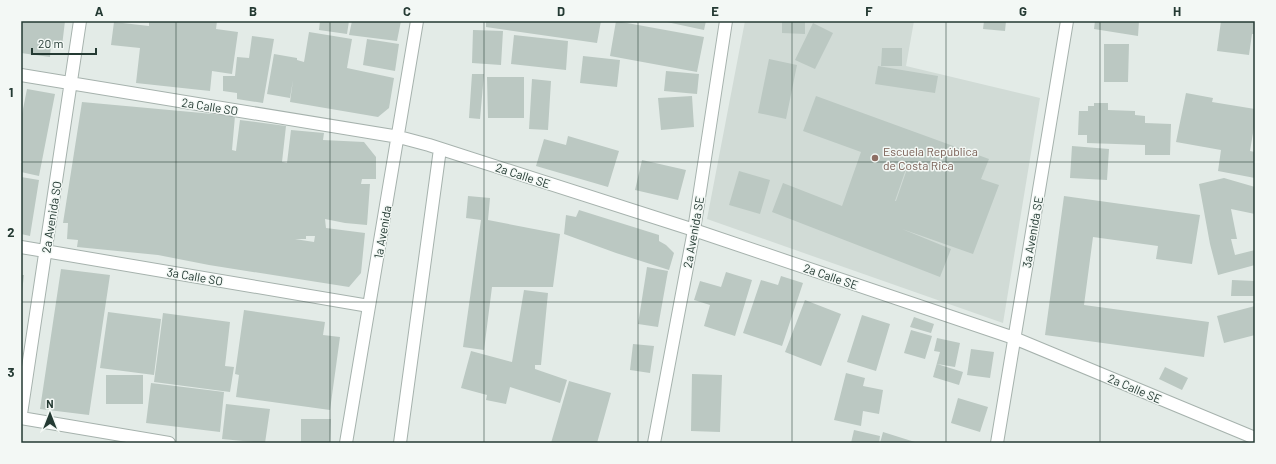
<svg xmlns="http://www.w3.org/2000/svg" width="1276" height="464" font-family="Barlow,sans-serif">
	<rect width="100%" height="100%" fill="#e3ebe7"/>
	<path fill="#d1dbd6" d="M745,21H914L906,66L1040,98L1003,323L707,219Z"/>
	<path fill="#bbc8c2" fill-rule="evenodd" d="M21,21H65L62,46L51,44L50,57L21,53Z
		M149,21H217L216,29L238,32L232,74L212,71L210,91L136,83L140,48L111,45L114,22L149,26Z
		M320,21H349L347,34L319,30Z
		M352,21H401L397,41L349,35Z
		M486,21H601L597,43L486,27Z
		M616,21L704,37L697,72L610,56Z
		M662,21H706L704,30Z
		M782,21H805V34L782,33Z
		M984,21H1006L1005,31L983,29Z
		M1095,21H1139L1138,36L1094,29Z
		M1221,21H1255V34H1252L1249,55L1217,51Z
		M813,23L833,33L815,69L795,60Z
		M473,30L503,31L501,65L472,63Z
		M309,32L352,39L347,68L394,78L389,108L378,117L290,102L293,80L290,98L267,94L274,54L297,58V60L304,62Z
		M514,35L568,41L566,70L511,64Z
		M252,36L274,39L263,103L237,99V93L223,91V76H235L237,57L249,58Z
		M367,39L399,44L395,71L363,65Z
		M1104,44H1129L1128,82H1104Z
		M882,48H902V66H881Z
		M583,56L620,60L617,87L580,83Z
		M769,59L797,65L786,119L758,113Z
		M878,66L938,76L935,93L875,84Z
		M666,71L699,74L697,94L664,91Z
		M472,74H484L480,119L469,118Z
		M487,77H524V118H488Z
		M532,79L551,81L548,130L529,129Z
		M27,89L55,94L39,176L21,172V119Z
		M1186,93L1213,98L1212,102L1255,109V121L1250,151L1255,152V178L1218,171L1221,150L1176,142Z
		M692,96L694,127L661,130L658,98Z
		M816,96L989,159L981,179L999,185L973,254L902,229L951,249L940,277L772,212L783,183L842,206L861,152L803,131ZM906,169H907L896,201H895Z
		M82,102L235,116L232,150L236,151L240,120L286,126L282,162L287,163L291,130L324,133L323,140L364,142L376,157V179H362L361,184H370L367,225L345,223L325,219L326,228L365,233L361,273L349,287L209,265L158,255L77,247L78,240L67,239L68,223H63ZM306,236H315L314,242L295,239H306Z
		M1094,103H1108V110L1135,111V115L1145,116V123L1171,124L1170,155H1145V145L1087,143V135H1078L1079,111H1088V106H1094Z
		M568,136L619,151L608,187L536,166L544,139L566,145Z
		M1072,146L1109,149L1107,180L1070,178Z
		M642,160L686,170L678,200L635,190Z
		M739,171L770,180L760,214L729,205Z
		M21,177L39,180L30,236L21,234Z
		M1224,178L1255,187V214L1231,209L1237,239H1231L1235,255L1255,250V265L1218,275L1210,244L1199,184Z
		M468,196L490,198L488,220L560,234L553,287H492L484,350L463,347L481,220L466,218Z
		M1064,196L1200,215L1192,264L1156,259L1158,246L1093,237L1084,305L1209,322L1204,357L1045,335Z
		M579,210L659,235V241L666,245L674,253L669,270L616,253L564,234L566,215L576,217Z
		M647,267L668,271L658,327L638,324Z
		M61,269L110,275L89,415L40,409Z
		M726,272L752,280L735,336L704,326L710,305L694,300L700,281L721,287Z
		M21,275H24L22,292H21Z
		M781,276L803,283L782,346L743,333L761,280L778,285Z
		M1232,280L1255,281V296H1231Z
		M524,290L548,293L541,365H535V369L567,380L560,403L510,387L506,404L486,400L487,395L461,388L471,351L512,362Z
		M805,300L841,314L821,366L785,352Z
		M1255,306V335L1224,343L1217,316Z
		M244,310L325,322L323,335L340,337L330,410L236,397L239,375L235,374Z
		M108,312L161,319L154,375L100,368Z
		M163,313L230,322L225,366L234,367L230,392L154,382Z
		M862,315L890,324L876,371L847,362Z
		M914,317L934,324L931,333L910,327Z
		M911,330L932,336L925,359L904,353Z
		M937,338L960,343L955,367L937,364L963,372L959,385L933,377L940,352L934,351Z
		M633,344L654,346L650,373L630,370Z
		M971,349L994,352L990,378L967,375Z
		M1165,367L1188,378L1182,390L1159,379Z
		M846,373L865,378L863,386L883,390L879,414L863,411L861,426L834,420Z
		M692,374L722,375L720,432L691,431Z
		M106,375H143V404H106Z
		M569,381L611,393L597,443H551Z
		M151,383L224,392L220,432L146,423Z
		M958,398L988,407L980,432L951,423Z
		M226,404L270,409L265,443L222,439Z
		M301,419H331L330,443H301Z
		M854,430L880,436L879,443H851Z
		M883,432L918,443H880Z"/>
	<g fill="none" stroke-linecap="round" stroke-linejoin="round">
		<defs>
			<path id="minor" d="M21,75L399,137L429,145L694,230L1014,338L1255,438
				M21,247L369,306
				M21,414L80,21
				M21,418L169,443
				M346,443L417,21
				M400,443L440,149
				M654,443L694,230L726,21
				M997,443L1067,21"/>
		</defs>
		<use href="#minor" stroke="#a6b2ad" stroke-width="14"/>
		<use href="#minor" stroke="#fff" stroke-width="12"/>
	</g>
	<path fill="none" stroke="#243a33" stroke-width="1" stroke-opacity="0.55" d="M176,21V443M330,21V443M484,21V443M638,21V443M792,21V443M946,21V443M1100,21V443M21,162H1255M21,302H1255"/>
	<circle fill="#8d6e63" stroke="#f3f8f5" stroke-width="1.5" cx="875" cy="158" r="4"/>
	<g text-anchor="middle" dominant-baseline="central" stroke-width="3" stroke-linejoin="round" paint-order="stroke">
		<g font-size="12" fill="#243a33" stroke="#f3f8f5">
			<text transform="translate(210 106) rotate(9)">2a Calle SO</text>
			<text transform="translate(523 175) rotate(18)">2a Calle SE</text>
			<text transform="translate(51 217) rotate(-81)">2a Avenida SO</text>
			<text transform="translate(382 232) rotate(-80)">1a Avenida</text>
			<text transform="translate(693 232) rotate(-80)">2a Avenida SE</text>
			<text transform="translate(1032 232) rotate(-80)">3a Avenida SE</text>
			<text transform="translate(195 276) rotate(10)">3a Calle SO</text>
			<text transform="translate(831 276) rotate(19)">2a Calle SE</text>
			<text transform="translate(1135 388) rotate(23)">2a Calle SE</text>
		</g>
		<g font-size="12" fill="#785e54" stroke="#f3f8f5" text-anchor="start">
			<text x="883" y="151">Escuela República<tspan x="883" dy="14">de Costa Rica</tspan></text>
		</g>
	</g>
	<rect width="1276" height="464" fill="none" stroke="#f3f8f5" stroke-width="44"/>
	<g transform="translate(50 414)" stroke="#f3f8f5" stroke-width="3" paint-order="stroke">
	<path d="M0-3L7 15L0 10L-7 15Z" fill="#243a33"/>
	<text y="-6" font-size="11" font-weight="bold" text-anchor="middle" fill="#243a33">N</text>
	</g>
	<path d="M32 48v6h64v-6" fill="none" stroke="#243a33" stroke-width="2"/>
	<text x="38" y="48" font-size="12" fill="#243a33" stroke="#f3f8f5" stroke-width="3" paint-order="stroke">20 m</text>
	<rect x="22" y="22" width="1232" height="420" fill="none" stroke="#243a33" stroke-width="1.5"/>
	<g font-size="13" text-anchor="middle" font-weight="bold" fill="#243a33">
		<text x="99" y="16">A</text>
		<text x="253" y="16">B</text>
		<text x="407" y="16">C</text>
		<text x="561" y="16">D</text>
		<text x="715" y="16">E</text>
		<text x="869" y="16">F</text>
		<text x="1023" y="16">G</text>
		<text x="1177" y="16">H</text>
		<text x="11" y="97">1</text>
		<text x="11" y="237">2</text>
		<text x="11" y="377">3</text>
	</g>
</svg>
